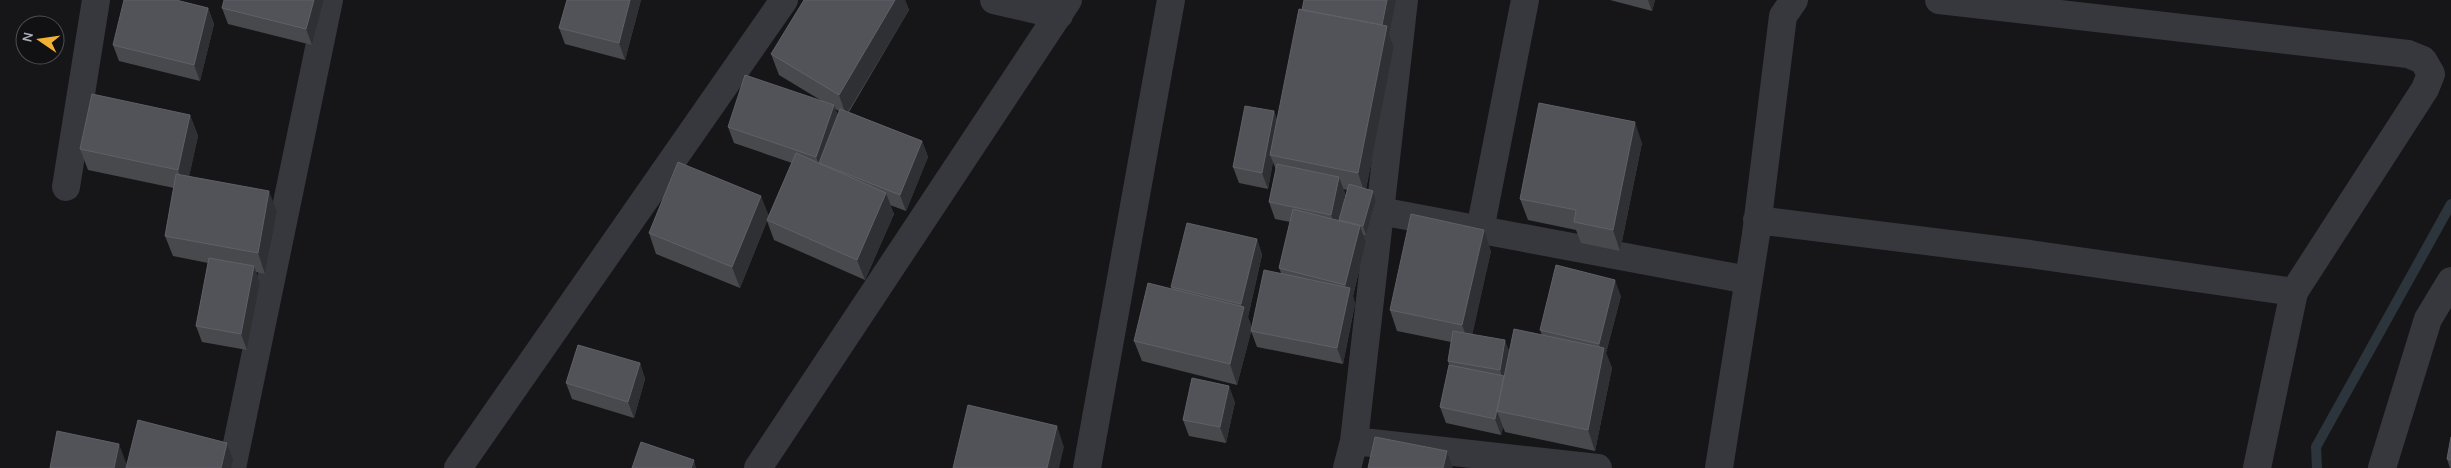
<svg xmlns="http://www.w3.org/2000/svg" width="2451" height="468" font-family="Karla,sans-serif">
	<rect width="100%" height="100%" fill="#161618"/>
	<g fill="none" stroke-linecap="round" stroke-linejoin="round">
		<path stroke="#2c353c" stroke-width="10" d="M2317,468L2316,447L2451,204"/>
		<path stroke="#37383d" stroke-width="28" d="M994,0L1059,15
			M1939,0L2408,54L2423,60L2431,74L2425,89L2294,292L2257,468
			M66,187L96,0
			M1380,211L1748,280
			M1757,220L2030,254L2294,292
			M1480,230L1525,0
			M1354,441L1404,0
			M232,468L329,0
			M458,468L784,0
			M758,468L1068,0
			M1087,468L1171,0
			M1347,468L1354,441L1598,468
			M1719,468L1756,234L1783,16L1794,0
			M2382,468L2428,319L2451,281"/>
	</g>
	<path fill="#47494d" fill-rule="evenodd" d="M324,0L312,45L228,24L222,8Z
		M567,0H641L625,60L565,44L559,28Z
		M804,0H905L909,10L849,112L922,141L928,157L906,211L890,205L894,214L865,280L774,240L767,221L740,288L656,254L649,233L769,215L792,163L734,143L728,127L822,101L779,75L771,54ZM835,109L839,111L838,115Z
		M1610,0H1655L1652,11Z
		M208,8L214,24L200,81L119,61L113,45Z
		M1389,34L1394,47L1366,189L1373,191L1376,200L1366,235H1363L1366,242L1353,296L1355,304L1343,364L1257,347L1251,331L1252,328L1237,385L1142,361L1134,341L1172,289L1171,287L1257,239L1262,255L1248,317L1252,328L1281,273L1279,268L1290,222L1275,219L1269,202L1276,170L1273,162L1268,189L1239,183L1233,167L1274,111L1277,120ZM1343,189L1347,190L1342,210L1345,193Z
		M190,115L198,136L189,176L277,212L265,274L256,272L260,283L247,350L202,342L196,326L208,263L173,256L165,236L174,188L88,170L80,149Z
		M1642,143L1620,251L1581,243L1576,230L1528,220L1520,199Z
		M1491,251L1472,334L1509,350L1542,335L1540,330L1621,296L1606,353L1612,368L1595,451L1505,432L1503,427L1501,435L1446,423L1440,407L1449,365L1448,361L1451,342L1397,331L1390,310Z
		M640,363L645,379L634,418L572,399L566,383Z
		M1235,402L1226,443L1189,436L1183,420Z
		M2451,437V468H2450L2447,459Z"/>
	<path fill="#2f3033" d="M314,0H324L312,45L306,29Z
		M630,0H641L625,60L619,43Z
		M895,0H905L909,10L846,115L839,95Z
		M1387,0H1396L1389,34L1394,47L1365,194L1358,173L1382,26Z
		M1648,0H1655L1652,11Z
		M208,8L214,24L200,81L194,65Z
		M834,105L840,121L819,163L822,173L816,157Z
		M1274,111L1280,128L1270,155L1273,162L1268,189L1262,173Z
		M190,115L198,136L186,191L178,170Z
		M1635,122L1642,143L1620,251L1613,230Z
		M922,141L928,157L906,211L900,195Z
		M1339,177L1345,193L1340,220H1339V221L1337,231L1331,215Z
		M269,191L277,212L265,274L258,253Z
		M1373,191L1376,200L1366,235L1363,226Z
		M886,193L894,214L865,280L857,260Z
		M761,196L769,216L740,288L732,267Z
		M1360,226L1366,242L1353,296L1355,304L1343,364L1337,348L1348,293L1345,285Z
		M1484,230L1491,251L1470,346L1462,325Z
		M1257,239L1262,255L1248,317L1252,328L1237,385L1230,364L1243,311L1241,304Z
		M254,266L260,283L247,350L241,334Z
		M1615,280L1621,296L1606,353L1612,368L1595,451L1588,430L1603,355L1599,344Z
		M1505,340L1511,356L1497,411L1503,427L1501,435L1495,419L1503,380L1500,370Z
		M640,363L645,379L634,418L628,402Z
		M1229,386L1235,402L1226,443L1220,427Z
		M1057,426L1064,447L1059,468H1047Z
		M227,443L233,460L231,468H221Z
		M119,444L127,465L126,468H114Z
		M1447,451L1453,468H1443Z
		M694,460L696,468H691Z"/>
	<path fill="#525359" stroke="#5f6168" d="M124,0H176L208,8L194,65L113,45Z
		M224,0H314L306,29L222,8Z
		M567,0H630L619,43L559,28Z
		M804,0H895L839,95L771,54Z
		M1304,0H1387L1382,25L1302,10Z
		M1299,9L1387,26L1358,173L1270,155Z
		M745,75L834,105L816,157L728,127Z
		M92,94L190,115L178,170L80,149Z
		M1539,103L1635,122L1613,230L1574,222L1576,210L1520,199Z
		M1245,106L1274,111L1262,173L1233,167Z
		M840,109L922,141L900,195L819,163Z
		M796,153L886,193L857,260L767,220Z
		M678,162L761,196L732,267L649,233Z
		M1277,164L1339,177L1331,215L1269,202Z
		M176,174L269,191L258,253L165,236Z
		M1349,184L1373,191L1363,226L1339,220Z
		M1293,209L1360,226L1345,285L1279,268Z
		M1411,214L1484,230L1462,325L1390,310Z
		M1187,223L1257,239L1241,304L1171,287Z
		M209,258L254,266L241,334L196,326Z
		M1556,265L1615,280L1599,344L1540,330Z
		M1264,270L1350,288L1337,348L1251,331Z
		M1148,283L1244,307L1230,364L1134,341Z
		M1514,329L1604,348L1588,430L1497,411Z
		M1453,331L1505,340L1500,370L1448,361Z
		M578,345L640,363L628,402L566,383Z
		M1449,365L1504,376L1495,419L1440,407Z
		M1192,378L1229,386L1220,427L1183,420Z
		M968,405L1057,426L1047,468H953Z
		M138,420L227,443L221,468H126Z
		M57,431L119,444L114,468H50Z
		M1375,437L1447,451L1443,468H1368Z
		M2451,437V460L2447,459Z
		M641,442L694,460L691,468H632Z"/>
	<g transform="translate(40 40) rotate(283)"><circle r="24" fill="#111113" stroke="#4d4f55"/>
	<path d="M0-4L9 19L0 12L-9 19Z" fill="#f2b134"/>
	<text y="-8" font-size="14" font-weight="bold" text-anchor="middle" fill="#a8adb8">N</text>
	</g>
</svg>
